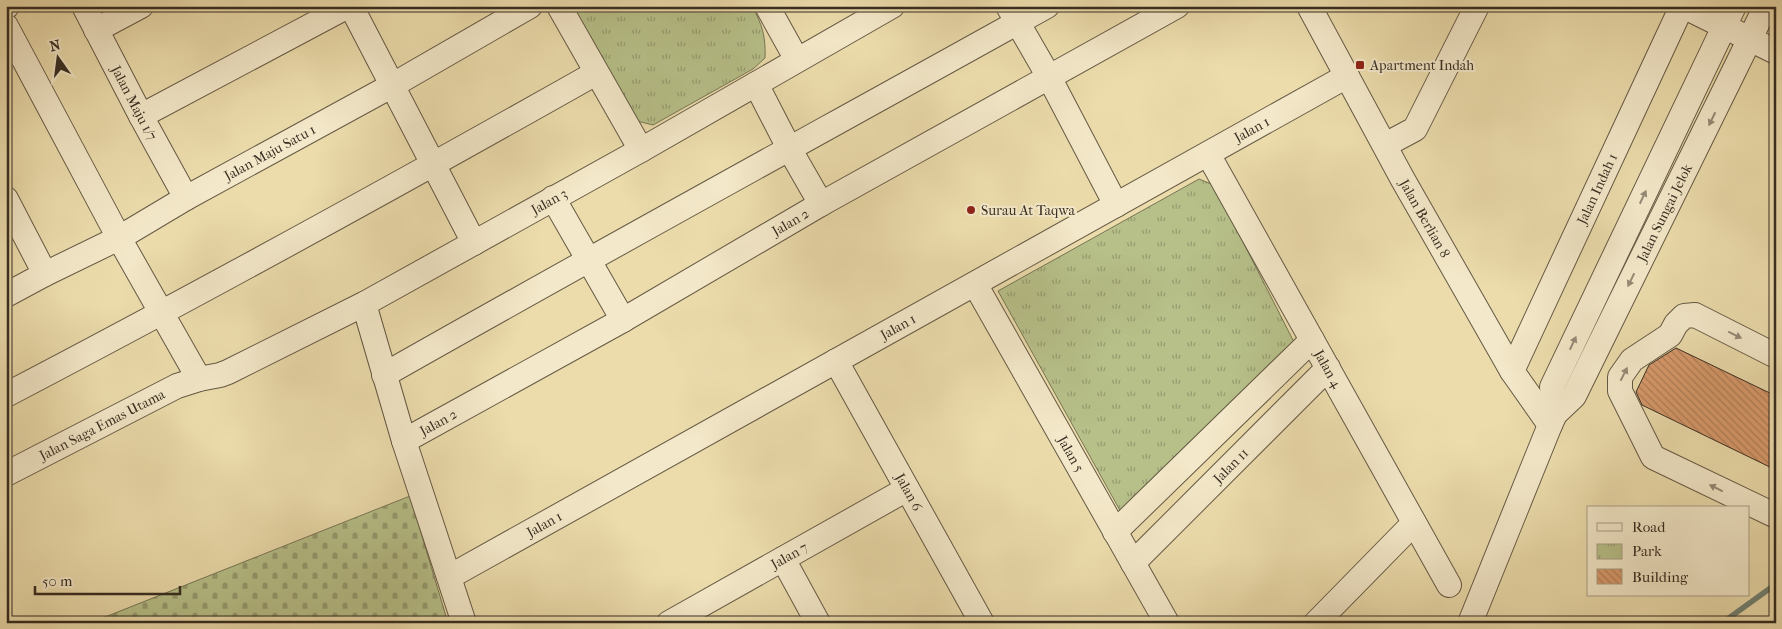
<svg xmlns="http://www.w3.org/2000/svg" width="1782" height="629" font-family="'IM FELL French Canon',serif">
	<defs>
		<pattern id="cemetery-stones" width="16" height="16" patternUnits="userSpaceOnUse" patternTransform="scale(1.25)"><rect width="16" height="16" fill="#b7c089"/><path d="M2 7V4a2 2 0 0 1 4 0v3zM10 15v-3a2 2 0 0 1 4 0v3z" fill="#969c70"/></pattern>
		<pattern id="park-tufts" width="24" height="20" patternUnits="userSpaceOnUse" patternTransform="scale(1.25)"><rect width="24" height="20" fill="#b7c089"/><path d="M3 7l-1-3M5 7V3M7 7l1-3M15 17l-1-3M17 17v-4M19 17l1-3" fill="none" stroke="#969c70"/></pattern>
		<pattern id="building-back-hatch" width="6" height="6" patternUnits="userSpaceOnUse" patternTransform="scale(1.25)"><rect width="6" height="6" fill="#d89a6c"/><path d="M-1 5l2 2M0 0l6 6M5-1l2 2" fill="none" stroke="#b07e58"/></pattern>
	</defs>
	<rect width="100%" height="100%" fill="#ecdcac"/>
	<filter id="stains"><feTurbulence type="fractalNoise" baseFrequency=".004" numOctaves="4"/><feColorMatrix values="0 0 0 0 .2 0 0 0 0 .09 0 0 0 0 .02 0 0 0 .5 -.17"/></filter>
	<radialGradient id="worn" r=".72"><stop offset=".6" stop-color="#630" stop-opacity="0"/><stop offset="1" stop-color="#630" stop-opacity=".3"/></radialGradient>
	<path fill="url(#cemetery-stones)" stroke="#777656" d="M410,496L448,623H90Z"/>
	<path fill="url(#park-tufts)" stroke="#777656" d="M573,6H752C762,24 766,37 765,58L753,69L653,125L633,120Z
		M1199,179L1214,185L1295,344L1122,514L998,291Z"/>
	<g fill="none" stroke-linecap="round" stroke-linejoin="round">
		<path stroke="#728275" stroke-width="5.5" d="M1722,623L1776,584"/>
	</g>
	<path fill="url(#building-back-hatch)" stroke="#372d22" d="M1676,348L1776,396V470L1642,405L1636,392L1649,365Z"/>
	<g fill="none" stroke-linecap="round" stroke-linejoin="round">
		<defs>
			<g id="minor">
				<path d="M6,6H7"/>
				<path id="s1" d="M84,6L141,116L186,198"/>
				<path d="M351,6L474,243"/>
				<path d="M559,6L641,150"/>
				<path d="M767,6L797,60"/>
				<path d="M1008,6L1049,77L1116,205"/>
				<path id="s2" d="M1309,6L1402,178L1512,371L1550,425"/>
				<path d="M1683,6L1776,52"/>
				<path d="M6,26L119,238L199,379"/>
				<path d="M96,30L141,6"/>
				<path d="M756,84L790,150L821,204"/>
				<path d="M141,116L348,6"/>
				<path d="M1385,145L1415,129L1477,6"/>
				<path id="s3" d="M1208,154L1449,585"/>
				<path d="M553,198L623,320"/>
				<path d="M6,199L45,274"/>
				<path id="s4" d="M975,284L1167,623"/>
				<path id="s5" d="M6,295L45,274L119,238L186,198L393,85L530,6"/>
				<path d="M364,304L404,441L464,623"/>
				<path d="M1776,354L1774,355L1695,315L1684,316L1676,324L1670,335L1632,360L1620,377V391L1653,457L1776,516"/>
				<path id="s6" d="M836,361L982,623"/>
				<path id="s7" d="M1512,371L1682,6"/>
				<path d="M384,375C604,250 826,129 1047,6"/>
				<path d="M6,395C205,291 401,183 596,73"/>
				<path d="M1555,414L1552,387L1734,6"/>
				<path id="s8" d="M404,441L623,320L821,204L1177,6"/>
				<path id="s9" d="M6,474L177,386L199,379L220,375L228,372L364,304L641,150L892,6"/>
				<path d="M1115,532L1312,340"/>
				<path d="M783,559L818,623"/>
				<path id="s10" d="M1133,563L1328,368"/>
				<path id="s11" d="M449,577L1347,76"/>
				<path id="s12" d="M669,623L907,489"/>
				<path d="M1316,623L1414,523"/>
				<path id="s13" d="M1470,623L1550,425L1555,414L1574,396L1766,6"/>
			</g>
		</defs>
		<use href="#minor" stroke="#645944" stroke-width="26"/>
		<use href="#minor" stroke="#f3e8c9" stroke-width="24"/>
	</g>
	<defs><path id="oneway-solid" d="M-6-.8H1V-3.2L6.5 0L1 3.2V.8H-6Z" transform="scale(1.25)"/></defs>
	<g fill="#958a76">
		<use href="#oneway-solid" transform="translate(1712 119) rotate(116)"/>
		<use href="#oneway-solid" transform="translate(1643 197) rotate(-65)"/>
		<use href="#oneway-solid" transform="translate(1631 280) rotate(116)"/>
		<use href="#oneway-solid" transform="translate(1735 335) rotate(26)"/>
		<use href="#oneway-solid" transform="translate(1573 343) rotate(-65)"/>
		<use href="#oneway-solid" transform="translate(1624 374) rotate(-63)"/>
		<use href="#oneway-solid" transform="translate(1716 488) rotate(-154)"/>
	</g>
	<g fill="#8f2418" stroke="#f3e8c9" stroke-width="2">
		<rect x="1355" y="60" width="10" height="10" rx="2.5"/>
		<circle cx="971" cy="210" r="5"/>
	</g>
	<g text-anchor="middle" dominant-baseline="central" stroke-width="4" stroke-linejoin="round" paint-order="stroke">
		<g font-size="14" fill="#372d22" stroke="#f3e8c9" text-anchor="start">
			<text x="1370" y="65">Apartment Indah</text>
			<text x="981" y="210">Surau At Taqwa</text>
		</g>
		<g font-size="14" fill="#372d22" stroke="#f3e8c9">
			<text stroke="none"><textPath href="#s1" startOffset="109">Jalan Maju 1/7</textPath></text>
			<text stroke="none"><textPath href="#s11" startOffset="919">Jalan 1</textPath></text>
			<text stroke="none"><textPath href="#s5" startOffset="300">Jalan Maju Satu 1</textPath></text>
			<text stroke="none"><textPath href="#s7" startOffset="201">Jalan Indah 1</textPath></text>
			<text stroke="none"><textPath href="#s9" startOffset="609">Jalan 3</textPath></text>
			<text stroke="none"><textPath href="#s13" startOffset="456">Jalan Sungai Jelok</textPath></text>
			<text stroke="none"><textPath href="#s2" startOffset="242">Jalan Berlian 8</textPath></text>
			<text stroke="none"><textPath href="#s8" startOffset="444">Jalan 2</textPath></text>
			<text stroke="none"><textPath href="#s11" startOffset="514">Jalan 1</textPath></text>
			<text stroke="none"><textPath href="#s3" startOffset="246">Jalan 4</textPath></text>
			<text stroke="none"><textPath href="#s8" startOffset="39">Jalan 2</textPath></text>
			<text stroke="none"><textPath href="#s9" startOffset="108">Jalan Saga Emas Utama</textPath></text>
			<text stroke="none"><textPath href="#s4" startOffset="195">Jalan 5</textPath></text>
			<text stroke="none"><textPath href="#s10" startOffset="138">Jalan 11</textPath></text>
			<text stroke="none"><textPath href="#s6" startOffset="150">Jalan 6</textPath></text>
			<text stroke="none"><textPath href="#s11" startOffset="109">Jalan 1</textPath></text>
			<text stroke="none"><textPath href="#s12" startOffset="138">Jalan 7</textPath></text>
		</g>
	</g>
	<rect width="1782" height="629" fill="none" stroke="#ecdcac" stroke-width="25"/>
	<rect x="8" y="8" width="1767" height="614" fill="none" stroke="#372d22" stroke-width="2.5"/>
	<rect x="12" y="12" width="1757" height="604" fill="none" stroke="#372d22"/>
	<rect x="1587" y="506" width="162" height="90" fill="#f3e8c9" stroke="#a89d86"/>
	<rect x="1597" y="523" width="25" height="8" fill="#f3e8c9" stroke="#a89d86"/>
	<text x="1632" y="532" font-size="15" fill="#372d22">Road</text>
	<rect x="1597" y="544" width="25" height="15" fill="url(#park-tufts)" stroke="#a89d86"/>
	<text x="1632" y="556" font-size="15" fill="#372d22">Park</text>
	<rect x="1597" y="569" width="25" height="15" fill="url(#building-back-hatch)" stroke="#a89d86"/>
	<text x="1632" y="582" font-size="15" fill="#372d22">Building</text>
	<g transform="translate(58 58) rotate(346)" stroke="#f3e8c9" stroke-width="4" paint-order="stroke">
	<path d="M0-4L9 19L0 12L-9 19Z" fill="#372d22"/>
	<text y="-8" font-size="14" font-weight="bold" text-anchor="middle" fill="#372d22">N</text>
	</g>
	<path d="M35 586v8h145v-8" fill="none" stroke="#372d22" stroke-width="2.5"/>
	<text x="42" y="586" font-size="15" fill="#372d22" stroke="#f3e8c9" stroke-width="4" paint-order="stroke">50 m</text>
	<rect width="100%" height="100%" filter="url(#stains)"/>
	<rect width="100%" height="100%" fill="url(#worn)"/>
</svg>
